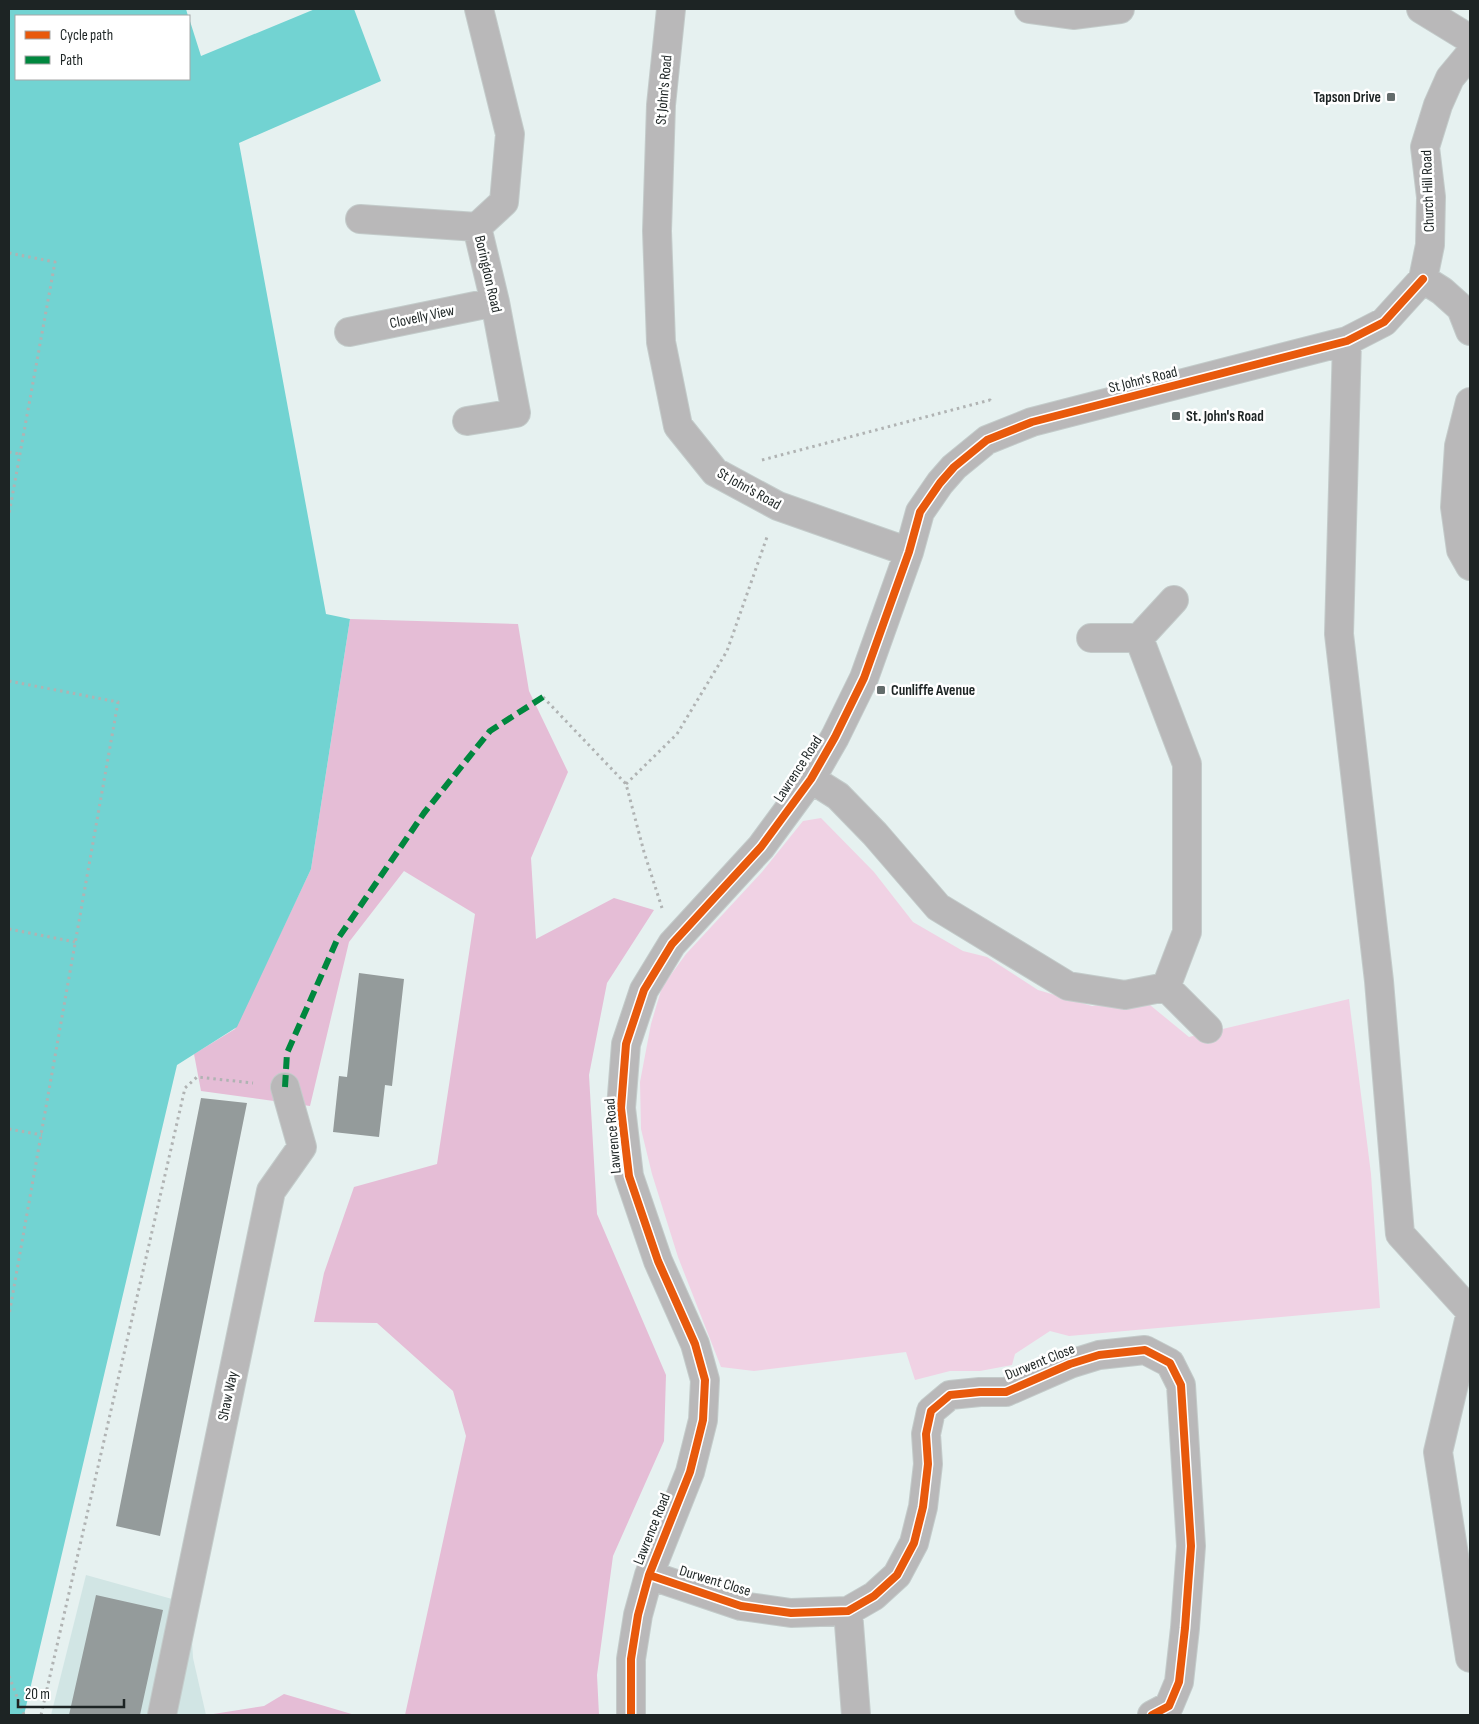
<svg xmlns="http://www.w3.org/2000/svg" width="1479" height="1724" font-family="'Sofia Sans Condensed',sans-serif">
	<rect width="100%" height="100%" fill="#e6f1f0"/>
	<path fill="#d1e5e4" d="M86,1575L190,1604L193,1658L206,1715H51Z"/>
	<path fill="#f0d2e4" d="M821,818L874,872L913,922L963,951L987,957L1038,990L1092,1006L1134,1001L1150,1005L1189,1037L1349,999L1371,1174L1380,1308L1069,1336L1050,1331L1015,1354L1012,1365L980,1371H950L915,1380L906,1352L754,1371L721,1367L678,1257L652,1174L641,1129L640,1082L651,1024L662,987L686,954L762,872L803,821Z"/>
	<path fill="#e5bdd6" d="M350,619L518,624L529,691L568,772L531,858L536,939L614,898L654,910L607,983L589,1075L597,1214L666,1375L664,1441L613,1556L597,1675L599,1715H405L466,1436L453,1391L377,1323L314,1322L324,1273L354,1187L437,1164L475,914L404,871L349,942L310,1106L201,1091L194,1054L235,1029L311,869Z
		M284,1694L355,1715H207L264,1706Z"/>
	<path fill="#72d3d2" d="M9,9H186L188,16H16V79H189V18L201,56L315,9H354L381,81L239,143L326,614L350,619L311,869L237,1027L177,1065L24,1715H9Z"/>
	<path fill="#949b9b" d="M359,973L404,979L392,1086L385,1085L379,1137L333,1132L339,1076L347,1077Z
		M201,1098L247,1103L160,1536L116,1526Z
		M96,1595L163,1610L140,1715H69Z"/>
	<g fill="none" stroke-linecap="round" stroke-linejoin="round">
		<defs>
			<path id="minor" d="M671,9L661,105L657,231L661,342L678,426L715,472L778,506L909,552
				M1029,9L1073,15L1120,9
				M1421,9L1470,39
				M360,219L477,227
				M1423,279L1430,245L1431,197L1425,147L1438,105L1450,78L1470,54
				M1423,279L1442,291L1461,308L1470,331
				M349,332L495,302
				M1347,341L1339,634L1379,981L1400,1234L1470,1311
				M1470,402L1459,446L1455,507L1461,550L1470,566
				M467,421L516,413L495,302L477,227L504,202L510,134L479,9
				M1139,638L1174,600
				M811,779L838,796L875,834L938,907L1068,986L1125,995L1166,987L1187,932V764L1139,638H1091
				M1166,987L1208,1029
				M1470,1316L1438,1452L1470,1658
				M649,1575L741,1606L791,1613L848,1611L874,1596L897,1575L914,1543L923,1507L928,1464L926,1434L931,1411L950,1395L980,1392H1006L1070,1364L1099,1355L1145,1350L1170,1363L1181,1385L1191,1546L1185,1628L1179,1682L1169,1706L1152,1715
				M848,1611L856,1715
				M162,1715L271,1191L302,1147L285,1087
				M631,1715V1659L638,1615L649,1575L690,1472L703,1420L705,1380L695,1344L658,1261L629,1176L621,1108L626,1044L644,990L672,944L761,847L811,779L835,737L864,678L909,552L920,512L940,483L954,467L987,440L1032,422L1347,341L1384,322L1423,279"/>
		</defs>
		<use href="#minor" stroke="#c3cbca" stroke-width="30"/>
		<path stroke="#b0b3b3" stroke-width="3" stroke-dasharray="2.5 4" stroke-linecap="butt" d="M9,253L55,262L9,514
			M9,452L20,454
			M762,460L990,400L992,404
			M9,681L118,702L9,1315
			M543,697L626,784L644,852L662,908
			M626,784L677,734L727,651L767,537
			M9,929L75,942
			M9,1129L42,1135
			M9,1676L24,1715
			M41,1715L185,1088L197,1077L253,1083"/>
		<use href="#minor" stroke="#b9b8b9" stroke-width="28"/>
		<path stroke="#00873e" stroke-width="6" stroke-dasharray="12 6" stroke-linecap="butt" d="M285,1087L287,1053L337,940L424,813L490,731L543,697"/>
		<defs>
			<path id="cycleway" d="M649,1575L741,1606L791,1613L848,1611L874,1596L897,1575L914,1543L923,1507L928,1464L926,1434L931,1411L950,1395L980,1392H1006L1070,1364L1099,1355L1145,1350L1170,1363L1181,1385L1191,1546L1185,1628L1179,1682L1169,1706L1152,1715
				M631,1715V1659L638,1615L649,1575L690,1472L703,1420L705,1380L695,1344L658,1261L629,1176L621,1108L626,1044L644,990L672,944L761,847L811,779L835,737L864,678L909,552L920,512L940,483L954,467L987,440L1032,422L1347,341L1384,322L1423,279"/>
		</defs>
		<use href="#cycleway" stroke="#fff" stroke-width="11"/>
		<use href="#cycleway" stroke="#e8590c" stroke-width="8"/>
	</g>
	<g fill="#636c6b" stroke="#fff" stroke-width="2">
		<rect x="1386" y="92" width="10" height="10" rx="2.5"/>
		<rect x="1171" y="411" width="10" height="10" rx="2.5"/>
		<rect x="876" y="685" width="10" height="10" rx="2.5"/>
	</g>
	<g text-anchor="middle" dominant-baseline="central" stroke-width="5" stroke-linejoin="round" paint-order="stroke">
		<g font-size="15" fill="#1d2424" stroke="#fff">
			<text transform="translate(664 90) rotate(-85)">St John's Road</text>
			<text transform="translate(1428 191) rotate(-92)">Church Hill Road</text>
			<text transform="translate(488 274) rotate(77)">Boringdon Road</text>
			<text transform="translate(422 317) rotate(-12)">Clovelly View</text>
			<text transform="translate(1143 380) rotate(-14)">St John's Road</text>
			<text transform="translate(749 489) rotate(29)">St John's Road</text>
			<text transform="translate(798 769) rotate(-57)">Lawrence Road</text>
			<text transform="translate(613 1136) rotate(-95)">Lawrence Road</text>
			<text transform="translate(1040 1362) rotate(-22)">Durwent Close</text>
			<text transform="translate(228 1396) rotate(-78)">Shaw Way</text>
			<text transform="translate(652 1529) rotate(-68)">Lawrence Road</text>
			<text transform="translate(715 1581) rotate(17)">Durwent Close</text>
		</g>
		<g font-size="15" font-weight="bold" fill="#1d2424" stroke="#fff" text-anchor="start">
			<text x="1381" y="97" text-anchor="end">Tapson Drive</text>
			<text x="1186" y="416">St. John's Road</text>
			<text x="891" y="690">Cunliffe Avenue</text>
		</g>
	</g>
	<rect width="1479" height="1724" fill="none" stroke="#1d2424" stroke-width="20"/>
	<rect x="15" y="15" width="175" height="65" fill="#ffffff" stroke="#a5a7a7"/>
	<rect x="25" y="31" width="25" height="8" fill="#e8590c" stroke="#a5a7a7"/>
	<text x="60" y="40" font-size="15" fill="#1d2424">Cycle path</text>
	<rect x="25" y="56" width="25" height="8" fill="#00873e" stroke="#a5a7a7"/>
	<text x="60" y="65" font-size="15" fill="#1d2424">Path</text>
	<path d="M18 1699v8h106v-8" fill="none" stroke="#1d2424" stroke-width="2.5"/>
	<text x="25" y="1699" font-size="15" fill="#1d2424" stroke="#ffffff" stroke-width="4" paint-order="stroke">20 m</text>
</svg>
